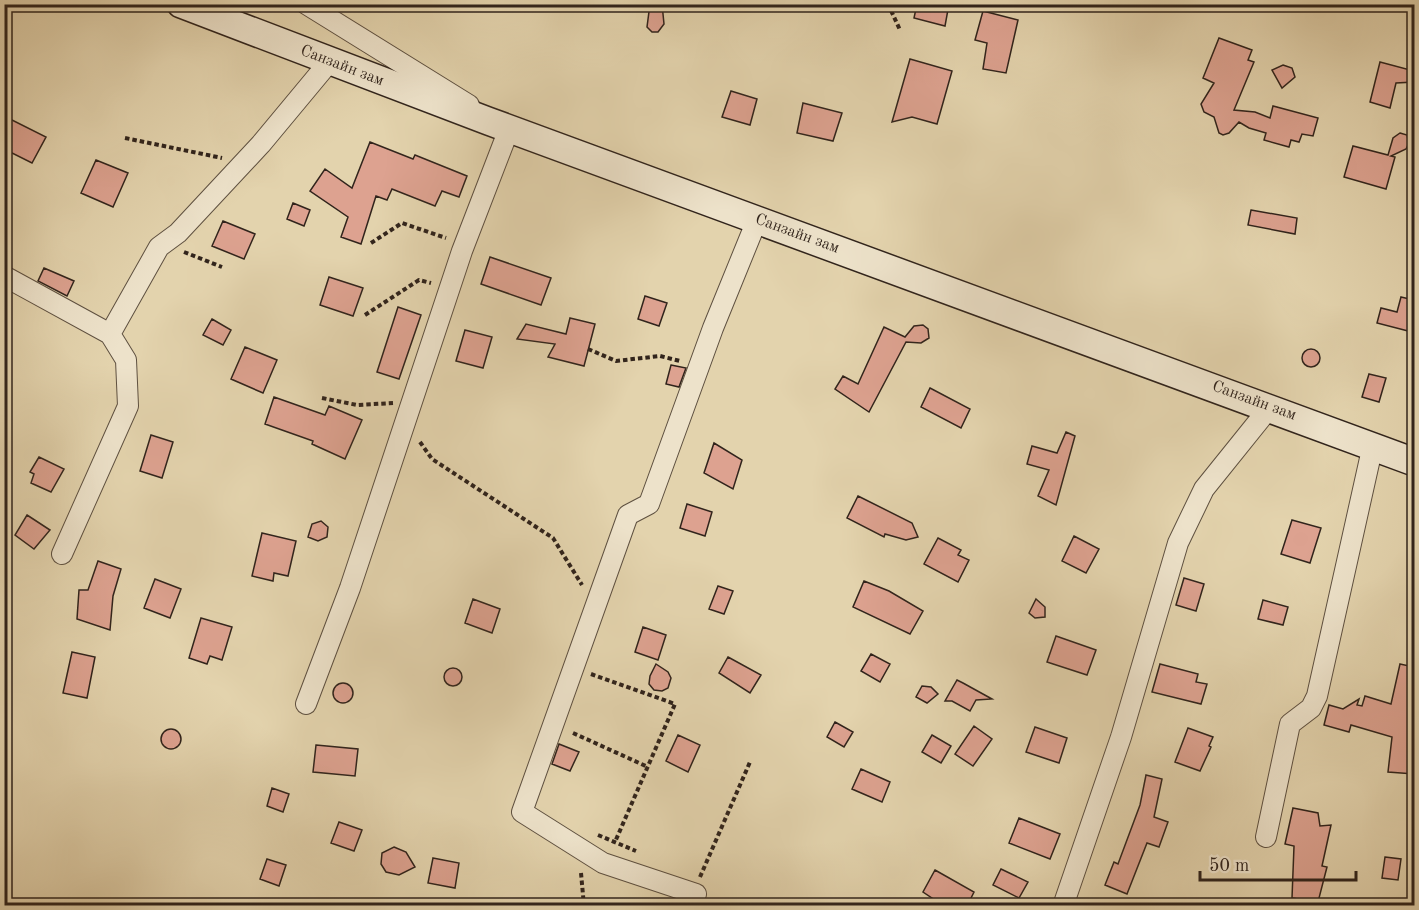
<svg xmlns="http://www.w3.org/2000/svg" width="1419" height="910" font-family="'Old Standard TT',serif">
	<rect width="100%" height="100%" fill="#e3d3ad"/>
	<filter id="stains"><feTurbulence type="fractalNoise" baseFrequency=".00333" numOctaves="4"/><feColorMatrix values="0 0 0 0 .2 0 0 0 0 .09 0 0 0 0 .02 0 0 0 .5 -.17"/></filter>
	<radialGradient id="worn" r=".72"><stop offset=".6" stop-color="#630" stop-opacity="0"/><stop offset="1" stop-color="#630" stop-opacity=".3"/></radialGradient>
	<path fill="#dda290" stroke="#31241c" stroke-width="1.5" d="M650,4H662L664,24L658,32H652L647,27Z
		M917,4H949L945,26L914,18Z
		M983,11L1018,20L1006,73L983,69L987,43L975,40Z
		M1219,38L1252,50L1248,60L1254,62L1234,110L1255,112L1270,118L1273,106L1318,118L1313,136L1302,134L1299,142L1291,140L1289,147L1264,140L1266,133L1249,128L1239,122L1229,133L1223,135L1219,133L1214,117L1204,112L1201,104L1214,83L1203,78Z
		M910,59L952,71L937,124L912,117L892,122Z
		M1380,62L1414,71V82L1396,83L1390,108L1370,102Z
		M1283,65L1292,68L1295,77L1282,88L1272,70Z
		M731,91L757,99L750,125L722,117Z
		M803,103L842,113L833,141L797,133Z
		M4,116L46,137L32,163L4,149Z
		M1400,133L1407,135L1409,143L1406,149L1391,156L1395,157L1386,189L1344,177L1353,146L1388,155L1393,138Z
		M370,142L413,159L415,155L467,176L459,197L442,191L435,206L392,189L387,200L376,196L361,244L341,237L348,217L310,191L325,169L352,188Z
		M96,160L128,173L113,207L81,193Z
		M293,203L310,210L304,226L287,219Z
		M1251,210L1297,218L1295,234L1248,225Z
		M223,221L255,234L244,259L212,246Z
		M490,257L551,278L541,305L481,284Z
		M44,268L74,281L67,296L38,281Z
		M329,277L363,288L353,316L320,305Z
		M645,296L667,303L659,326L638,319Z
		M1401,297L1414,300L1412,332L1377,323L1381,308L1397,312Z
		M398,307L421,315L399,379L377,372Z
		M570,318L595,324L584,366L548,357L555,344L517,339L526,324L566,334Z
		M212,319L231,330L223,345L203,335Z
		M923,325L928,329L929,338L921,343L906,342L869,412L835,389L843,376L858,384L884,327L905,337L914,326Z
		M465,330L492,337L483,368L456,361Z
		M245,347L277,360L263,393L231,379Z
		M1302 358a9 9 0 1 1 18 0a9 9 0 1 1-18 0Z
		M671,365L686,368L679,387L666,384Z
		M1369,374L1386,378L1379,402L1362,397Z
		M930,388L970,409L961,428L921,407Z
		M274,397L325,415L329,406L362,420L345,459L312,444L313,441L265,424Z
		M1066,432L1075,436L1056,505L1038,496L1049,470L1027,464L1032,446L1057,453Z
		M151,435L173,442L162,478L140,471Z
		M714,443L742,460L733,489L704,473Z
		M39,457L64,469L51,492L31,483L34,474L30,472Z
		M858,496L912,523L918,537L906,540L885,534L884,537L847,518Z
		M687,504L712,512L705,536L680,528Z
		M27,515L50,530L34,549L15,535Z
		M1292,520L1321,528L1310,563L1281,554Z
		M321,521L328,527L327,537L318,541L308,537L312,524Z
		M262,533L296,541L288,576L274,573L273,581L252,576Z
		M1074,536L1099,549L1086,573L1062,561Z
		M938,538L961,550L958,555L969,560L958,582L924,564Z
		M98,561L121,569L113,596L110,630L77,619L79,590H88Z
		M1184,578L1204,584L1196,611L1176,605Z
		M155,579L181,589L170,618L144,608Z
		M864,581L889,591L923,611L910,634L853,607Z
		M718,586L733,591L724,614L709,609Z
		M473,599L500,609L492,633L465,623Z
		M1036,599L1045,607V617L1035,618L1029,613Z
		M1263,600L1288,607L1283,625L1258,619Z
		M201,618L232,627L222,660L210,656L207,664L189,658Z
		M643,627L666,635L658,660L635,652Z
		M1056,636L1096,650L1087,675L1047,662Z
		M72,652L95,657L87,698L63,693Z
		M871,654L890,664L880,682L861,671Z
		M728,657L761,675L750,693L719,673Z
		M656,664L668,672L671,678L668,688L662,691L654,690L649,684L650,676Z
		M1160,664L1198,674L1196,682L1207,684L1201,704L1152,692Z
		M1400,664L1414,667V774L1388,772L1392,737L1351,725L1349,732L1324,725L1329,705L1343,709L1359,699L1357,705L1362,706L1365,696L1391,704Z
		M444 677a9 9 0 1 1 18 0a9 9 0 1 1-18 0Z
		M957,680L963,683L992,699L976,700L970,711L952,701H945Z
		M333 693a10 10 0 1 1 20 0a10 10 0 1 1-20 0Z
		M922,686L931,687L938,694L927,703L916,697Z
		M835,722L853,732L844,747L827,737Z
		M974,726L992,739L973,766L955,754Z
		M1035,727L1067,738L1059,763L1026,752Z
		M1188,728L1213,737L1209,746L1211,747L1200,771L1175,762Z
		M161 739a10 10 0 1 1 20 0a10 10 0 1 1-20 0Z
		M678,735L700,745L688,772L666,761Z
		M932,735L951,746L941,763L922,752Z
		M559,744L579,752L570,771L552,764Z
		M316,745L358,749L355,776L313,772Z
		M861,769L890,782L882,802L852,789Z
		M1146,775L1162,779L1154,817L1168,822L1159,847L1147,843L1127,894L1105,885L1114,862L1118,864L1140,805Z
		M272,788L289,794L283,812L267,806Z
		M1293,808L1318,813L1320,826L1331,825L1322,866L1327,867L1318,902L1292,898L1294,846L1285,844Z
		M1019,818L1060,834L1050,859L1009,843Z
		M339,822L362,830L354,851L331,843Z
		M394,847L406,852L415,867L399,875L386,872L381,864L382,853Z
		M1385,857L1401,859L1398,880L1382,878Z
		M433,858L459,863L455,888L428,883Z
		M267,859L286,865L279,886L260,879Z
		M1001,869L1028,882L1019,898L993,885Z
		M935,870L974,892L967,906H944L923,892Z"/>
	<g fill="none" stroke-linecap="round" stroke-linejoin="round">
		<defs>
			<path id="street" d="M306,4L469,105
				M4,276L110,334L126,360L128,406L62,554
				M110,334L159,247L178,233L261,144L330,61
				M306,704L350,588L462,251L509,129
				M1266,837L1290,724L1311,708L1317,696L1373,445
				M696,894L603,863L522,812L628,515L649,504L713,328L757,220
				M1063,906L1121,737L1178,543L1204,489L1270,407"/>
			<path id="secondary" d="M181,4L488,121L1414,462"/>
		</defs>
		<use href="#street" stroke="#5e5040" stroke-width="22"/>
		<use href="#secondary" stroke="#31241c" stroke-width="30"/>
		<path stroke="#31241c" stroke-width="4" stroke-dasharray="4.5 3" stroke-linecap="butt" d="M888,4L900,30
			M125,138L222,158
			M371,243L402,223L446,238
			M184,252L222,267
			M365,315L419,280L431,283
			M588,349L616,361L660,356L680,361
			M322,398L357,405L393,403
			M420,442L432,459L553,538L582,585
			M591,674L675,704L615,842
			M573,733L648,767
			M598,835L636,851
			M581,873L584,906
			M700,877L750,762
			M616,906L617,900L654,906"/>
		<use href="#street" stroke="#ede2ca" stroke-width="20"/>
		<use href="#secondary" stroke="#ede2ca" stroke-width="27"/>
	</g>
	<g text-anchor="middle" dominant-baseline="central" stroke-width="5" stroke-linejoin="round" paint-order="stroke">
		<g font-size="16" fill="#31241c" stroke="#ede2ca">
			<text transform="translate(342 66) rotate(21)">Санзайн зам</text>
			<text transform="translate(797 234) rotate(20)">Санзайн зам</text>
			<text transform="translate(1254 401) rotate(20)">Санзайн зам</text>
		</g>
	</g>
	<rect width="1419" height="910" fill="none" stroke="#e3d3ad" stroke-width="24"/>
	<rect x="6" y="6" width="1407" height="898" fill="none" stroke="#31241c" stroke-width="3"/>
	<rect x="12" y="12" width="1395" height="886" fill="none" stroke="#31241c" stroke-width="1.5"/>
	<path d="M1200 871v9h156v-9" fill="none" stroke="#31241c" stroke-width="3"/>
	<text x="1209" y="871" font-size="18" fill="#31241c" stroke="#ede2ca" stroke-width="4.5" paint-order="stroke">50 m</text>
	<rect width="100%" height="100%" filter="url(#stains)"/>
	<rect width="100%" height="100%" fill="url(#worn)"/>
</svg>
